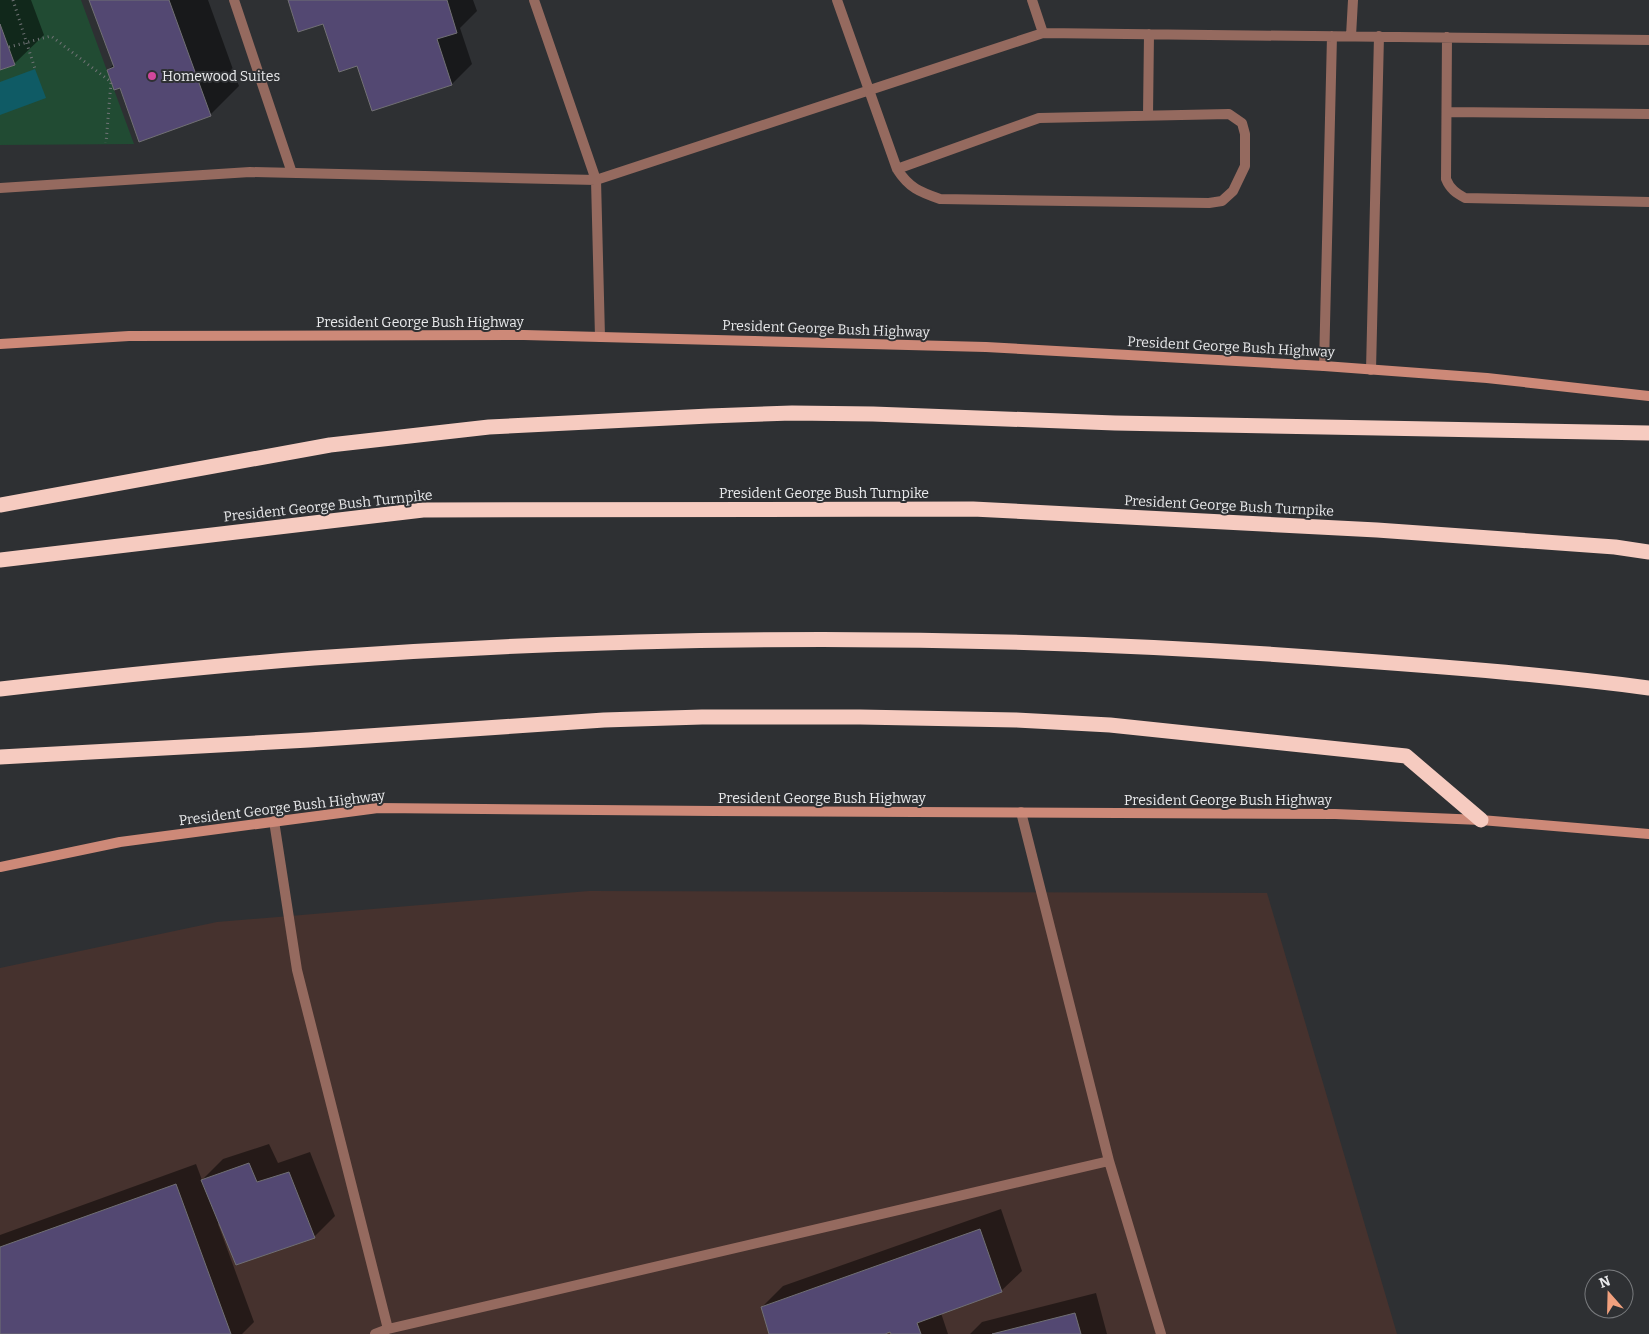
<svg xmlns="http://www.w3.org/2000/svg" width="1649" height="1334" font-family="Bitter,serif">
	<rect width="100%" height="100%" fill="#2e3033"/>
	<path fill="#46322e" d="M589,891L1267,893L1397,1334H0V968L217,922Z"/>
	<path fill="#214b33" d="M0,0H81L134,144L0,145V70L15,65L0,24Z"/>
	<path fill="#0f5b65" d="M35,69L46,98L0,115V82Z"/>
	<path fill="#0007" d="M0,0H31L44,35L14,64L0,69Z
		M91,0H208L239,86L210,115L120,86L108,70L114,64Z
		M289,0H473L477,11L460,28L472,64L452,84L324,22Z
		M269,1144L278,1163L310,1152L335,1216L314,1237L237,1264L220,1223L218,1224L254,1322L242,1334H0V1235L196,1164L202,1180L223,1159Z
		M1001,1209L1022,1271L1001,1291L941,1313L948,1334H892L891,1331L881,1334H770L762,1307L783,1286Z
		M1096,1293L1107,1334H970L982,1322Z"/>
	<path fill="#534872" stroke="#717074" d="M89,0H169L211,116L139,142L120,88L114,90L107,70L114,67Z
		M288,0H447L457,33L437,39L452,85L372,111L357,66L339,72L323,24L298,32Z
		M0,24L15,65L0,70Z
		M249,1163L257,1182L289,1172L315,1238L236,1265L201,1180Z
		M176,1184L231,1334H0V1247Z
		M980,1229L1002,1292L917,1323L921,1334H891L890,1332L885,1334H769L761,1307Z
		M1075,1313L1081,1334H992Z"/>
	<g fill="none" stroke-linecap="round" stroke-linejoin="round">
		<path stroke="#727477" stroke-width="3" stroke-dasharray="1 4" stroke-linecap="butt" d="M13,0L35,69
			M9,47L51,36L111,82L106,143"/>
		<path stroke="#956a5f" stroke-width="10" d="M234,0L292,173
			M534,0L596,180L1043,33L1649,40
			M837,0L897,169C909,188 920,192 940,199L1209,203L1222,201L1233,191L1245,166V134L1242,123L1229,114L1039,118L897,169
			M1032,0L1043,33
			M1351,36L1353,0
			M1447,37L1446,179C1450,189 1456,193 1465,198L1649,202
			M1447,112L1649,114
			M1148,115L1149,34
			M0,188L250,172L596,180L600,337
			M1324,366L1332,36
			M1371,370L1379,36
			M274,821L297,970L388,1329L375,1334
			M1109,1161L1161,1334
			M388,1329L1109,1161L1021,812"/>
		<path stroke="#cd8978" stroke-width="10" d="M0,344L129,336L524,335L986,347L1324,366L1487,378L1649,396
			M0,867L120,842L378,808L713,811L1335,814L1481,820L1649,834"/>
		<path stroke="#f6cbc0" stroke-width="15" d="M0,505L330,445L489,427L709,416L792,413L873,414L1115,423L1649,433
			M0,560L423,510L973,509L1377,530L1615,547L1649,552
			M0,689C105,677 209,666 314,658C659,633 1006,633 1351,660C1451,667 1550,675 1649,688
			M0,757L309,740L604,720L702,717H860L1016,720L1110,725L1406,756L1481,820"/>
	</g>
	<circle fill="#d1479c" stroke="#2e3033" stroke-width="2" cx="152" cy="76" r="5"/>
	<g text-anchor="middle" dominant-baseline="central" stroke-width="4" stroke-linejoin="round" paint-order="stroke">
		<g font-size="14" fill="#e8e9eb" stroke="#2e3033" text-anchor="start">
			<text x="162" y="76">Homewood Suites</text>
		</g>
		<g font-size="14" fill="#e8e9eb" stroke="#2e3033">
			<text x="420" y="322">President George Bush Highway</text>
			<text transform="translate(826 329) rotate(2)">President George Bush Highway</text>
			<text transform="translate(1231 347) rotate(3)">President George Bush Highway</text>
			<text x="824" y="493">President George Bush Turnpike</text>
			<text transform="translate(328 506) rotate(-6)">President George Bush Turnpike</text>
			<text transform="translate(1229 506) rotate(3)">President George Bush Turnpike</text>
			<text x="822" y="798">President George Bush Highway</text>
			<text x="1228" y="800">President George Bush Highway</text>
			<text transform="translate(282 808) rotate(-7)">President George Bush Highway</text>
		</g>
	</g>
	<g transform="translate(1609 1294) rotate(340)"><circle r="24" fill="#2e3033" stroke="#787a7d"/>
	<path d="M0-4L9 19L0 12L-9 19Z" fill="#f2a17e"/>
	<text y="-8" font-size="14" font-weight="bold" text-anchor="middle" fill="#e8e9eb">N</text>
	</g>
</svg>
